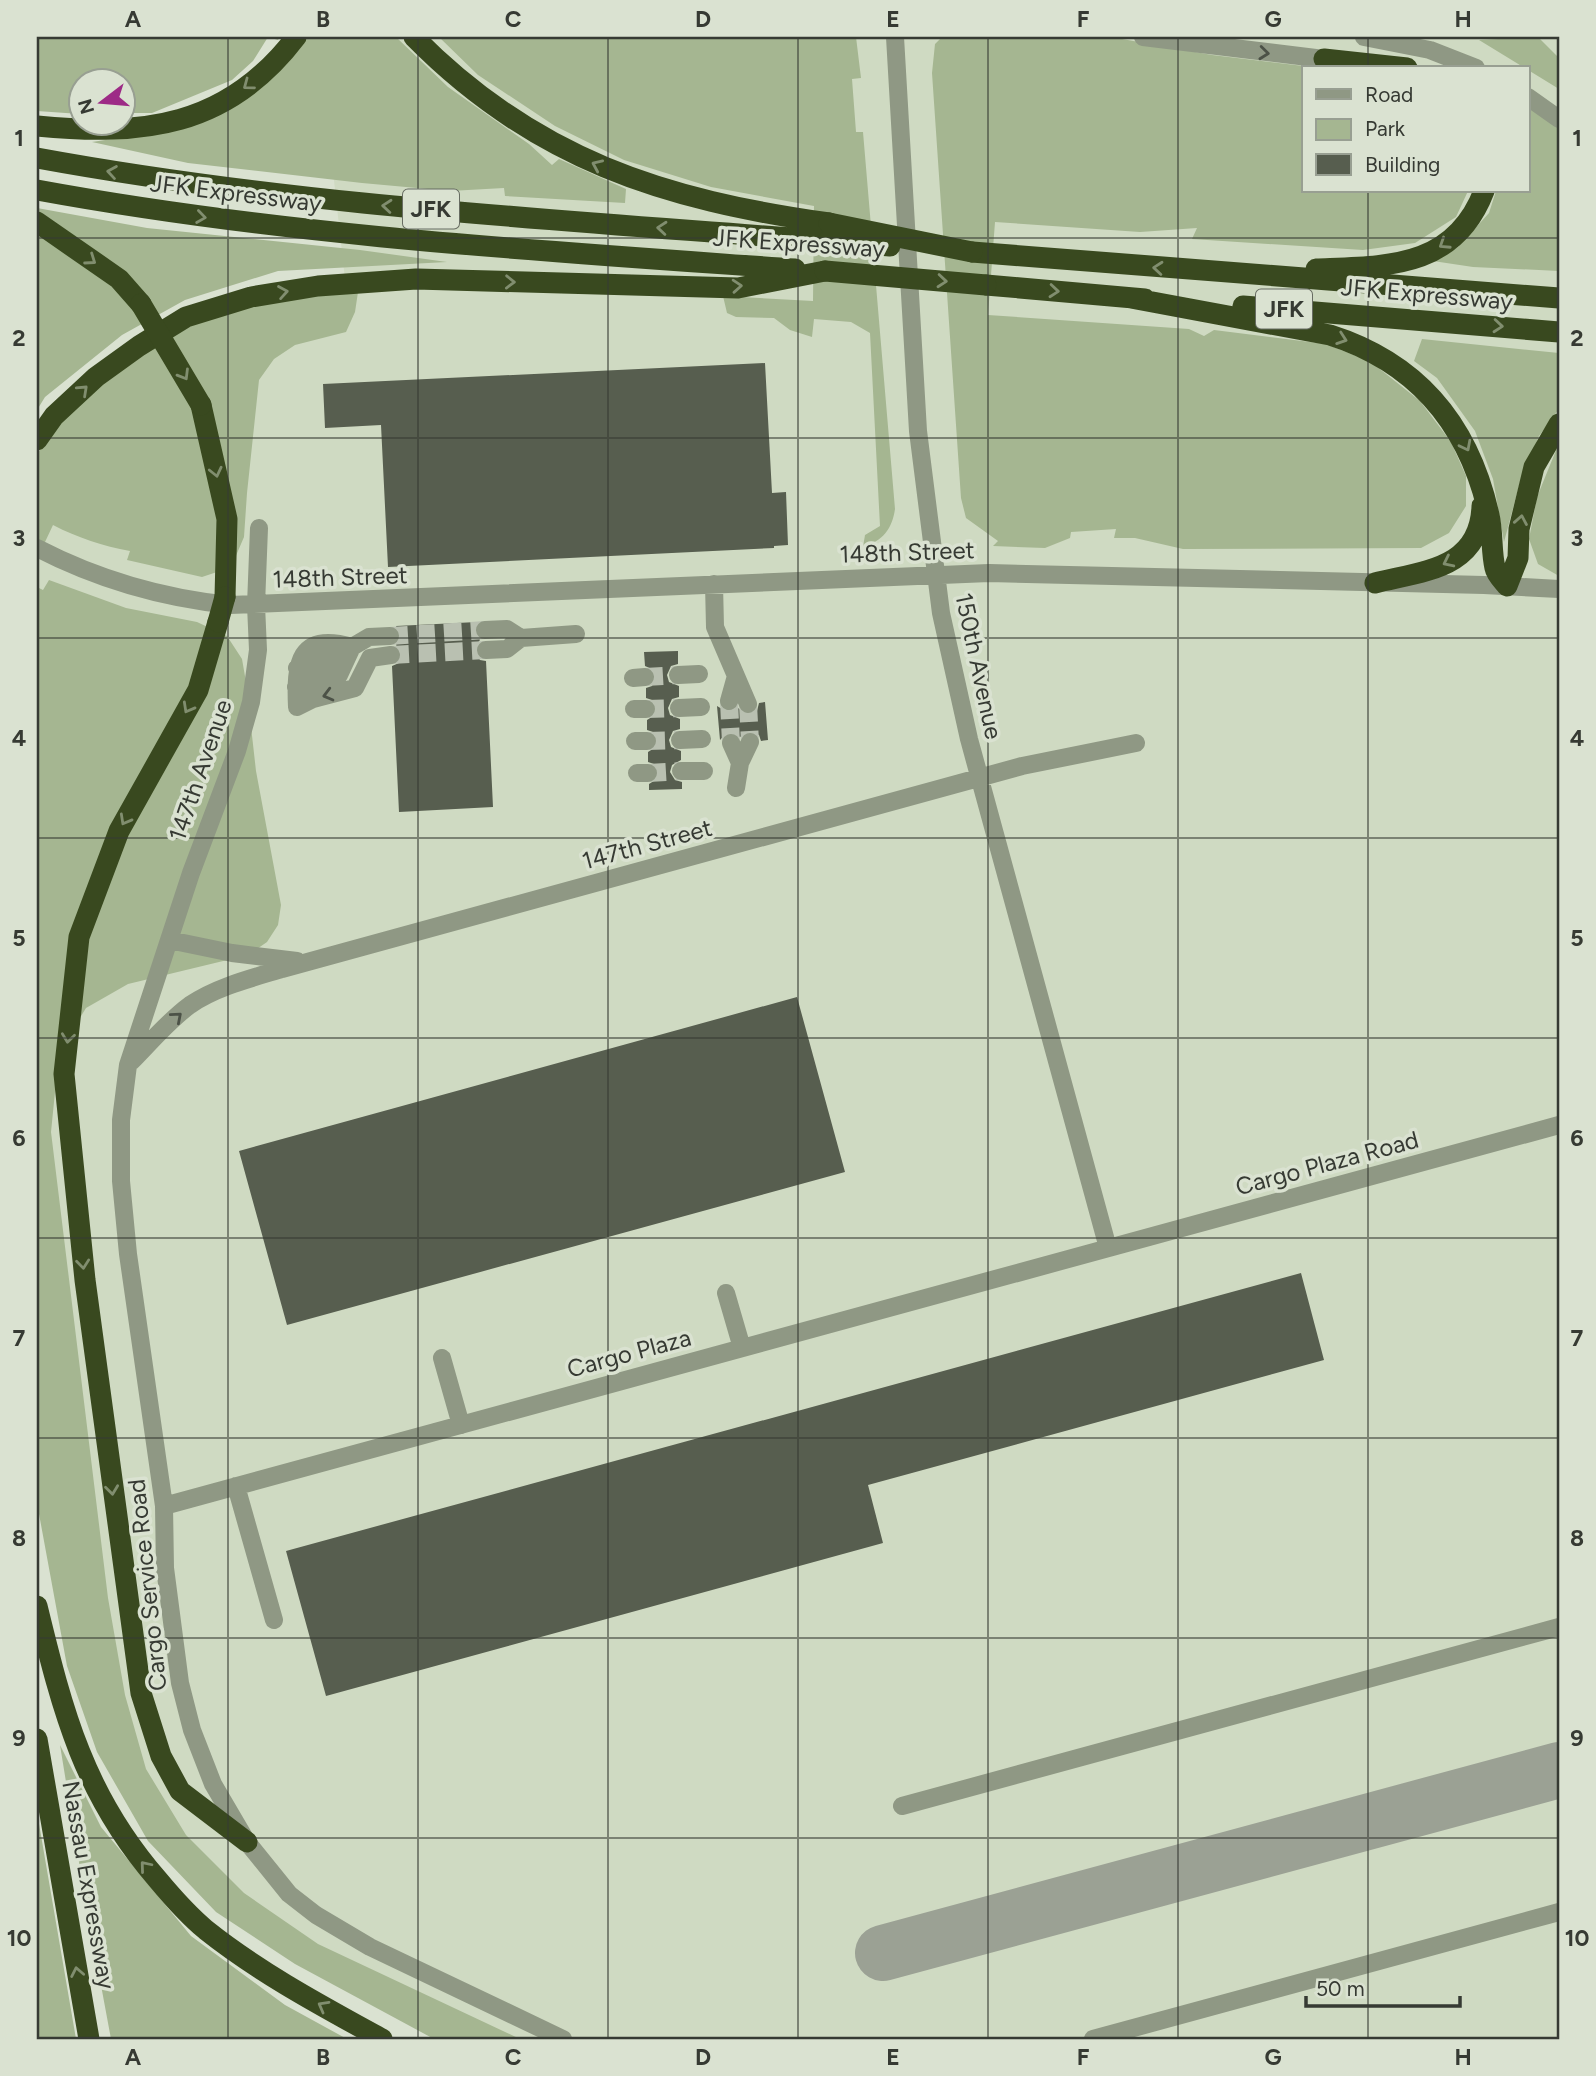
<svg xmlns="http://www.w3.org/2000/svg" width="1596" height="2076" font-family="Figtree,sans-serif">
	<rect width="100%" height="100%" fill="#dae2d1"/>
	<path fill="#cfdac2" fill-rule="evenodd" d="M318,37H1559V2039H486L207,1885L115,1725L37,1138V519L347,297ZM1304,68H1528V191H1304Z"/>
	<path fill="#a5b691" d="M37,37H280L278,40L268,37L253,61L232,80L152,113H123L122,80H80V114L37,111Z
		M308,37H396L448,87L529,144L552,165L559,159L626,189L625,203L505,196L504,188L450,191L362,183L188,163L92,142C157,132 211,130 264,85C280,71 294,52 308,37Z
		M439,37H856L861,78L852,79L856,132H863L895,509C892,529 883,541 863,547L865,535L880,526L870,333L851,322L814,319L812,337L790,330L774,318L736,317L727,313L723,296L813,301L814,206L711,187L624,160L555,126L478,75Z
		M942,37H1111L1212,55L1320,68H1304V191H1468L1456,217L1415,243L1363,250L1192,239L1197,228L1140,232L995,222L988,315L1189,329L1204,336L1214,330L1326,344L1371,362L1420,401L1451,442L1466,476V506L1449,533L1421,548L1183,549L1135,538H1114L1116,529L1071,532L1070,538L1045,548L993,546L998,541L966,518L961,498L932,73L935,44Z
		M1538,37L1559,58V89L1479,40Z
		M1528,102L1559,122V271L1473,267L1433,261L1458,247L1489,213L1496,191H1528Z
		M37,208L147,228L360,250L447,262L278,271L185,300L122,335L45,397L37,410Z
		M358,292L355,312L346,332L295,345L274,359L259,380L247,493L244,537L235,558L220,571L202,577L127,560L130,551C103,546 78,538 53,525L37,559V455L49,433L99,382L208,315L277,296Z
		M1422,339L1559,353V409L1539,436L1520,482L1504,542L1493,479L1475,431L1437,378L1414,361Z
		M1559,443V576L1538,564L1529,539L1537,497Z
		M49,580L126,608L197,622L227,636L242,659L246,682L256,771L281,905L278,925L267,942L248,955L128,984L86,1008L59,1052L51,1132L108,1598L125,1695L146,1769L186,1835L244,1893L318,1944L520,2039H434L295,1964L216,1912L148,1841L97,1752L67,1666L37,1503V587L43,590Z
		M60,1745L101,1827L191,1936L285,2005L347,2039H111L85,1899Z
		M37,1812L76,2039H37Z"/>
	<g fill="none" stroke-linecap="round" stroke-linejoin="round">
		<path stroke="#9ba194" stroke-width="56" d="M883,1953L1559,1770"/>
	</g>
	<path fill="#575e4f" d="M765,363L772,493L786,492L788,545L774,546V548L388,567L381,425L325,428L323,384Z
		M477,622L474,631L480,640L476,645L475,651L480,660L486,661L493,807L399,812L392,666L399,663L402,654L396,645L401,636L396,626Z
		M678,651V664L671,666L667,675L669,682L679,686V697L672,699L668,708L670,715L680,719V729L673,731L669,740L671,747L681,751V760L672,765L670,772L675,780L682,782V789L649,790V784L657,779L659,772L654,764L648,762V752L656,747L658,740L653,732L647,730V720L655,715L657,708L652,700L646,698V688L652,686L656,677L654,670L645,666L644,652Z
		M765,702L768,740L761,741L759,735L750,731L740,737L733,732H727L720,740L717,706L727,712L738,708L747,715L757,711L759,703Z
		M797,997L845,1172L287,1325L239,1151Z
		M1301,1273L1324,1360L868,1485L883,1543L326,1696L286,1551Z"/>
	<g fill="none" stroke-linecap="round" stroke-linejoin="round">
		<path stroke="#b9c0b1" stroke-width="18" stroke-dasharray="18 9" stroke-linecap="butt" d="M390,636L485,630
			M391,655L486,650
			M645,677L678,675
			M729,701L731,743
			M748,704L750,742
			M646,709L679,708
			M647,741L680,740
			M648,773L681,771"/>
		<path stroke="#8f9884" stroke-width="18" d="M895,37L918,431L941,613L969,739L1108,1248
			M1143,37L1324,59
			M1364,37L1430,50L1476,68
			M1528,97L1559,119
			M259,528L256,605L258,650L251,702L237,751L191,873L128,1065L121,1120V1181L128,1254L164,1506L165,1568L180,1683L192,1730L213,1784L247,1842L289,1894L316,1915L370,1947L563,2039
			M37,548C97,579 162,598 230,605L989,573L1484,585L1559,589
			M714,584L715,627L736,676L729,701
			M485,630L507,629L521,638
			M390,636L369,637L352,647C298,631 295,664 297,707L313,699L355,688L370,658L391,655
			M486,650L507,649L521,638L576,634
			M297,668L335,658L352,647
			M678,675L699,674
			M736,676L748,704
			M633,678L645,677
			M296,687L339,675L352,647
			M679,708L701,707
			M634,709H646
			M680,740L702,739
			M635,741H647
			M731,743L740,763L736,788
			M740,763L750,742
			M681,771H704
			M637,773H648
			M169,940L232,953L297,961
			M131,1062C150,1043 168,1021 190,1005C216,987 252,978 282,969L1022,766L1136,743
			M726,1293L742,1348
			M442,1358L461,1425
			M236,1486L274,1620
			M164,1506L1559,1125
			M902,1806L1559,1627
			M1093,2039L1559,1912"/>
		<path stroke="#39491f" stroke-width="21" d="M414,37C534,159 664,200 829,223
			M1324,59L1407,68
			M37,126C142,136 227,128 296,37
			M37,158C298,206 564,220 828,241
			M37,190C287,236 542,251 795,269
			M37,222L119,279L141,304
			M972,252L1559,298
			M1316,269C1387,266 1454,269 1484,191
			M986,285L1145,299
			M1131,298L1330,335C1418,363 1469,425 1489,515C1493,532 1491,551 1495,568C1496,574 1503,581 1507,586L1518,558L1519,529L1534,467L1559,424
			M1243,306L1559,332
			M201,405L227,519L225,597
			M37,440L54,416L96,377L139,346L186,317L251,297L318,286L416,279L738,288L825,271
			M1375,583C1423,571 1480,569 1482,506
			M218,622L198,690L119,831L79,937L64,1074L85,1280L141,1693L161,1756L180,1791L247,1842
			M37,1606C63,1713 84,1795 158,1880C173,1898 188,1915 206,1930C260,1973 322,2006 382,2039
			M37,1739L89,2039"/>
		<path stroke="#39491f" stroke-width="21" d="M829,223L972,252
			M828,241L890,246
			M825,271L986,285
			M141,304L201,405
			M218,622L225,597"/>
	</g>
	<defs><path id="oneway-chevron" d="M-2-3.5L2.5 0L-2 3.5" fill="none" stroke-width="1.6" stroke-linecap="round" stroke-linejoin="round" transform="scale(1.75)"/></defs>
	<g stroke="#4c5247">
		<use href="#oneway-chevron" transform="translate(1264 53) rotate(6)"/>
		<use href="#oneway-chevron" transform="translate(328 695) rotate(165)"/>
		<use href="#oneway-chevron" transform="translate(177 1017) rotate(-41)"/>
	</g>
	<g stroke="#818e6f">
		<use href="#oneway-chevron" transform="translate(248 85) rotate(143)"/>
		<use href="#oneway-chevron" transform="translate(597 165) rotate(-156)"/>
		<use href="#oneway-chevron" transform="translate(112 172) rotate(-171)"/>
		<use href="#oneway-chevron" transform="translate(387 206) rotate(-175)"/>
		<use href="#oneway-chevron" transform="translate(201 217) rotate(8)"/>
		<use href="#oneway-chevron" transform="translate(662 228) rotate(-175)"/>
		<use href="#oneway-chevron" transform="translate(1444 244) rotate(147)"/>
		<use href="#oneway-chevron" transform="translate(91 260) rotate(35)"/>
		<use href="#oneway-chevron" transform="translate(1158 268) rotate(-175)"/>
		<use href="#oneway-chevron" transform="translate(942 281) rotate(5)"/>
		<use href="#oneway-chevron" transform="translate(510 282) rotate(1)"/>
		<use href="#oneway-chevron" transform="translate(737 286) rotate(-4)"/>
		<use href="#oneway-chevron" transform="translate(1054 291) rotate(5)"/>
		<use href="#oneway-chevron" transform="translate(283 292) rotate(-10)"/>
		<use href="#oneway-chevron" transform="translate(1498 326) rotate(5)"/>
		<use href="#oneway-chevron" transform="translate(1342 339) rotate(19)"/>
		<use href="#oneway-chevron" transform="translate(184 375) rotate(59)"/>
		<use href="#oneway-chevron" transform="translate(83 390) rotate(-43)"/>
		<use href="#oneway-chevron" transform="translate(1466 446) rotate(63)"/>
		<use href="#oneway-chevron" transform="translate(216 472) rotate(77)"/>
		<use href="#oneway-chevron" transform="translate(1521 520) rotate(-80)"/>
		<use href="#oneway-chevron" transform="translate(1448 562) rotate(154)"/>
		<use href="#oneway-chevron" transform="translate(188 708) rotate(119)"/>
		<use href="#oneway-chevron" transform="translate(125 820) rotate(119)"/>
		<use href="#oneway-chevron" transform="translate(68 1038) rotate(97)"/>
		<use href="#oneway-chevron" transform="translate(83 1264) rotate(84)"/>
		<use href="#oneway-chevron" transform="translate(112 1490) rotate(83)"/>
		<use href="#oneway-chevron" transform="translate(145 1866) rotate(-130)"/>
		<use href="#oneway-chevron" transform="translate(77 1972) rotate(-101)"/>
		<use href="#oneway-chevron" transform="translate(323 2006) rotate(-151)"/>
	</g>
	<path fill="none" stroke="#363a33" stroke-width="2" stroke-opacity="0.55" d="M228,37V2039M418,37V2039M608,37V2039M798,37V2039M988,37V2039M1178,37V2039M1368,37V68M1368,191V2039M37,238H1559M37,438H1559M37,638H1559M37,838H1559M37,1038H1559M37,1238H1559M37,1438H1559M37,1638H1559M37,1838H1559"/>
	<g text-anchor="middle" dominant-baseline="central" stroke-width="7" stroke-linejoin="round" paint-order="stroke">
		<g fill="#dae2d1" stroke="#676c62" stroke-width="2">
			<rect x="403" y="189.5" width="56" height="39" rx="5"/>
			<rect x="1256" y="289.5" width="56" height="39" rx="5"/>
		</g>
		<g font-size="23" font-weight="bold" fill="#363a33">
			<text x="431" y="209">JFK</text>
			<text x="1284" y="309">JFK</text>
		</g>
		<g font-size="24" fill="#363a33" stroke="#dae2d1">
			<text transform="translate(236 193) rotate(7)">JFK Expressway</text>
			<text transform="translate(799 243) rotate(4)">JFK Expressway</text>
			<text transform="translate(1427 294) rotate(5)">JFK Expressway</text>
			<text transform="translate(907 552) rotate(-2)">148th Street</text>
			<text transform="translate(340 577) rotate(-2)">148th Street</text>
			<text transform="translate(979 666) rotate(78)">150th Avenue</text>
			<text transform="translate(200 770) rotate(-71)">147th Avenue</text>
			<text transform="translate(647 844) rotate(-15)">147th Street</text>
			<text transform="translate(1327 1163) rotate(-15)">Cargo Plaza Road</text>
			<text transform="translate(629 1353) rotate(-15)">Cargo Plaza</text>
			<text transform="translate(147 1585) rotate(-96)">Cargo Service Road</text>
			<text transform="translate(89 1885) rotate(80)">Nassau Expressway</text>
		</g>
	</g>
	<rect width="1596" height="2076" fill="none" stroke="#dae2d1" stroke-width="77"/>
	<rect x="1302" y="66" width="228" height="126" fill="#dae2d1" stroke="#989f92" stroke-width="2"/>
	<rect x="1316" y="89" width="35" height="10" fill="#8f9884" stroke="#989f92" stroke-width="2"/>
	<text x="1365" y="102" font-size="21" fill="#363a33">Road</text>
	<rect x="1316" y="119" width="35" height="21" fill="#a5b691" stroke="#989f92" stroke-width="2"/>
	<text x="1365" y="136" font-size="21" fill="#363a33">Park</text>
	<rect x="1316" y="154" width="35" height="21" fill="#575e4f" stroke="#989f92" stroke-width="2"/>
	<text x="1365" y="172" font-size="21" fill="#363a33">Building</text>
	<g transform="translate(102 102) rotate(254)"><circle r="33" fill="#dae2d1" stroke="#989f92" stroke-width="2"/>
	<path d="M0-5L12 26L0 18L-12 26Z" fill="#9d2a86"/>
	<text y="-10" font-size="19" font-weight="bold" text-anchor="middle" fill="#363a33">N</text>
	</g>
	<path d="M1306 1996v10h154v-10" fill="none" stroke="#363a33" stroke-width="3.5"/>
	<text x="1316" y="1996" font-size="21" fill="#363a33" stroke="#dae2d1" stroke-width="5" paint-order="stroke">50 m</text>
	<rect x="38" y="38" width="1520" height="2000" fill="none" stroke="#363a33" stroke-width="2.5"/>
	<g font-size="23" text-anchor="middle" font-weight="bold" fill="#363a33">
		<text x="133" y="27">A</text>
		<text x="323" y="27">B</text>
		<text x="513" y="27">C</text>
		<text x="703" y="27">D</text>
		<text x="893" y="27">E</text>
		<text x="1083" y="27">F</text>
		<text x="1273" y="27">G</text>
		<text x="1463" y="27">H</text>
		<text x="19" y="146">1</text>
		<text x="1577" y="146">1</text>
		<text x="19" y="346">2</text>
		<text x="1577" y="346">2</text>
		<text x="19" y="546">3</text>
		<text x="1577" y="546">3</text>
		<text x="19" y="746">4</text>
		<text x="1577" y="746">4</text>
		<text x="19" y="946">5</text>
		<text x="1577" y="946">5</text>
		<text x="19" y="1146">6</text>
		<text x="1577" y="1146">6</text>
		<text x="19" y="1346">7</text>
		<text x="1577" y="1346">7</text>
		<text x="19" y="1546">8</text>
		<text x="1577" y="1546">8</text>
		<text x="19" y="1746">9</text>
		<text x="1577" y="1746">9</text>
		<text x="19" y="1946">10</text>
		<text x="1577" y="1946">10</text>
		<text x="133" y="2065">A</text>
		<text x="323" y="2065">B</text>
		<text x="513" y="2065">C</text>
		<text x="703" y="2065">D</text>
		<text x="893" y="2065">E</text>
		<text x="1083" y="2065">F</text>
		<text x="1273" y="2065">G</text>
		<text x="1463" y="2065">H</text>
	</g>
</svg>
